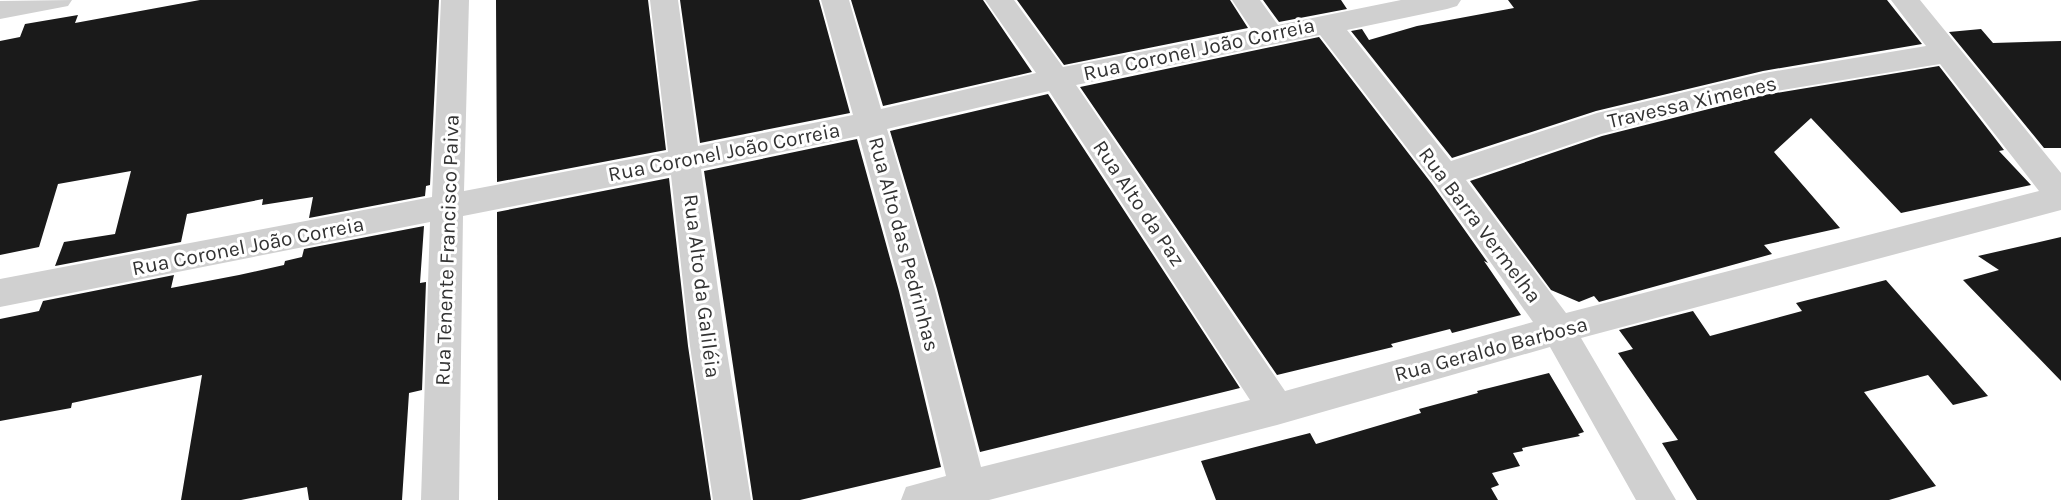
<svg xmlns="http://www.w3.org/2000/svg" width="2061" height="500" font-family="Karla,sans-serif">
	<rect width="100%" height="100%" fill="#fff"/>
	<path fill="#1a1a1a" d="M200,0H439L430,185L426,186L425,196L309,218L313,197L262,205L263,199L187,214L181,242L55,266L64,242L115,234L131,171L58,184L39,247L0,255V41L20,37L25,24L78,15L75,23Z
		M496,0H648L666,150L497,182Z
		M680,0H819L850,113L700,143Z
		M851,0H983L1032,72L883,106Z
		M1017,0H1230L1248,28L1064,65Z
		M1263,0H1341L1347,9L1279,22Z
		M1508,0H1887L1922,44L1763,71L1596,111L1452,158L1351,31L1362,29L1369,40L1417,26L1514,8Z
		M1981,29L1993,43L2061,41V148H2044L1949,32Z
		M1319,37L1432,184L1488,263L1484,261L1521,315L1452,333L1450,329L1391,344L1393,347L1277,375L1080,87Z
		M1939,66L2004,150L1999,151L2031,185L1901,213L1811,118L1774,152L1840,228L1764,245L1772,254L1599,302L1594,296L1579,302L1551,290L1470,181L1602,136L1764,95Z
		M1048,94L1240,388L980,452L937,289L890,131Z
		M857,139L899,291L941,467L800,500H753L704,171Z
		M669,178L688,346L711,500H498L497,212Z
		M424,226L420,283L426,282L422,390L409,393L402,500H309L307,487L241,500H181L202,375L72,403L71,408L0,421V319L39,311L43,301L174,275L171,288L239,275L284,265L285,261L302,257L304,249Z
		M2061,237V381L1963,280L1999,270L1978,256Z
		M1886,280L1988,396L1953,405L1928,375L1864,392L1936,486L1889,500H1697L1662,443L1678,440L1618,353L1633,349L1619,330L1693,311L1710,336L1802,311L1796,303Z
		M1549,373L1584,432L1578,434L1580,436L1522,448L1523,451L1513,453L1520,466L1492,473L1499,485L1491,488L1498,500H1216L1201,461L1310,433L1316,444L1421,413L1419,409L1478,393L1477,391Z"/>
	<g fill="none" stroke-linecap="round" stroke-linejoin="round">
		<path fill="#d0d0d0" fill-rule="evenodd" d="M72,0L68,6L0,19V1Z
			M441,0H469L464,191L668,152L650,0H678L698,146L853,115L821,0H849L881,109L1036,73L985,0H1014L1063,67L1252,30L1232,0H1260L1278,25L1401,0H1461L1457,6L1447,9L1347,30L1451,161L1597,113L1764,73L1926,46L1891,0H1920L2061,173V210L1581,338L1676,500H1636L1550,347L1277,425L989,500H901L906,487L946,476L901,290L859,136L701,169L726,346L751,500H713L690,346L671,175L463,216L459,500H421L430,222L0,307V279L432,197ZM1320,35L1434,183L1533,322L1285,391L1076,85ZM1940,64L2039,191L1566,313L1466,180L1601,134L1764,93ZM1049,91L1250,400L981,467L935,290L887,129Z"/>
	</g>
	<g text-anchor="middle" dominant-baseline="central" stroke-width="6" stroke-linejoin="round" paint-order="stroke">
		<g font-size="21" fill="#333" stroke="#fff">
			<text transform="translate(1199 49) rotate(-12)">Rua Coronel João Correia</text>
			<text transform="translate(1692 102) rotate(-13)">Travessa Ximenes</text>
			<text transform="translate(724 152) rotate(-11)">Rua Coronel João Correia</text>
			<text transform="translate(1139 203) rotate(56)">Rua Alto da Paz</text>
			<text transform="translate(1480 225) rotate(53)">Rua Barra Vermelha</text>
			<text transform="translate(904 244) rotate(75)">Rua Alto das Pedrinhas</text>
			<text transform="translate(248 246) rotate(-11)">Rua Coronel João Correia</text>
			<text transform="translate(447 250) rotate(-88)">Rua Tenente Francisco Paiva</text>
			<text transform="translate(702 286) rotate(83)">Rua Alto da Galiléia</text>
			<text transform="translate(1491 349) rotate(-15)">Rua Geraldo Barbosa</text>
		</g>
	</g>
</svg>
